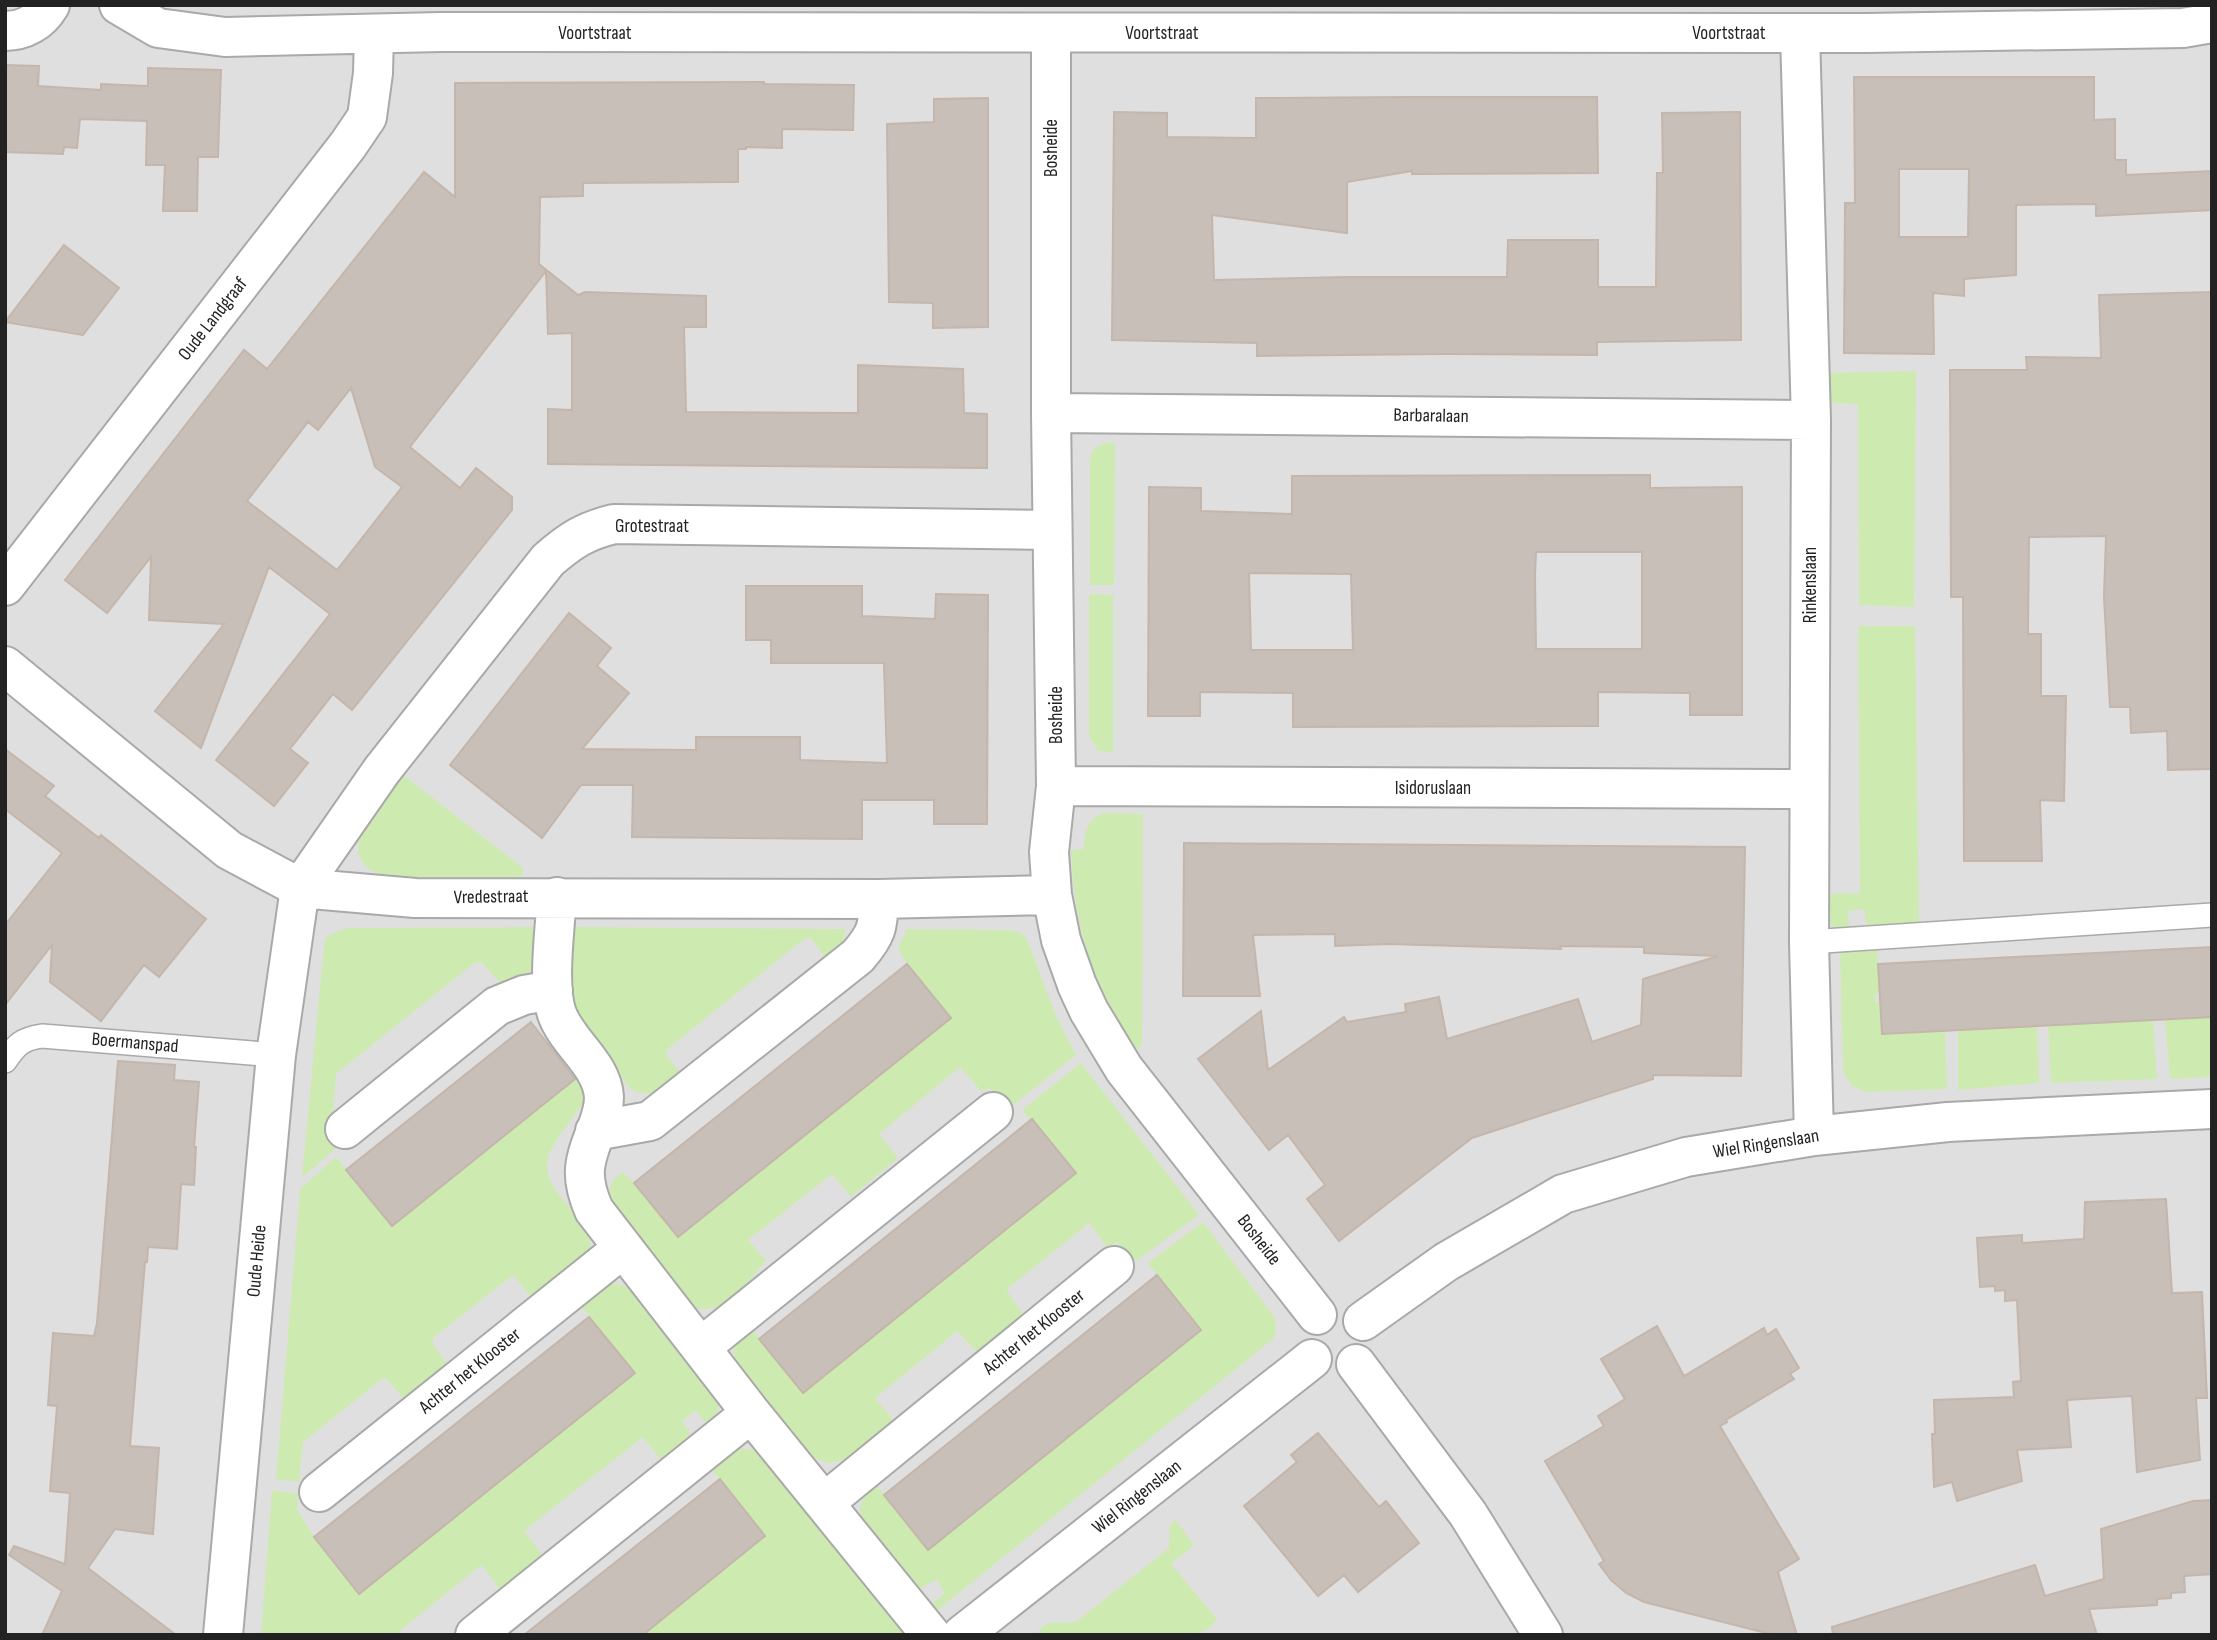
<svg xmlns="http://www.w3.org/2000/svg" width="2217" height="1640" font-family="'Sofia Sans Condensed',sans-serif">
	<rect width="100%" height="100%" fill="#f2efe9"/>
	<path fill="#e0dfdf" d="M5,5H2212V1635H5Z"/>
	<path fill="#cdebb0" d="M1916,371L1914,607L1859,605L1858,404L1828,403L1826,373Z
		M1115,443L1114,585H1090V458C1094,445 1102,442 1115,443Z
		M1089,594L1113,595V752L1098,751L1089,736Z
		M1858,626H1915L1919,927L1867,928L1864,909L1848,911L1849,931H1840L1827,922L1828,894L1860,893Z
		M402,774L523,868L522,878L382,877L365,866L358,854V834Z
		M1103,813L1143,814L1142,1045L1138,1049C1129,1040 1123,1028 1117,1017C1086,966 1073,909 1071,850L1084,849C1084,833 1086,820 1103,813Z
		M539,927C534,964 542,972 503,986L481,962L473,964L336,1074L331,1137L338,1146L302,1178L324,945L327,936L346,928Z
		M574,927L845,929C846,944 836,950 826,959L811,938L803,940L670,1047L666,1051L667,1056L682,1075L654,1094L637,1092L630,1088L579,1023L572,997Z
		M907,929L1009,930L1019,932L1026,937L1056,1016L1076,1055L1012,1106L989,1088L982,1092L960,1067L879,1134L898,1158L851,1197L832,1174L748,1240L766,1261C745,1283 724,1320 690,1306L613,1209C607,1193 608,1183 622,1172L634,1183L678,1236L950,1017L907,964L898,949Z
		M1877,946L1880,993L1875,994V1002H1880L1882,1033L1945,1030L1947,1089L1866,1092L1852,1086L1843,1072L1840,948Z
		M2212,1017V1077L2170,1079L2165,1019Z
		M2153,1020L2157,1079L2051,1083L2048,1025Z
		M2037,1026L2039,1083L1958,1090V1029Z
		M1081,1063L1199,1215L1136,1261L1116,1242L1108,1248L1089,1223L1006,1290L1025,1316L979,1354L957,1331L875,1398L895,1422L848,1459L827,1463L809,1456L737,1367L733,1346L736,1339L748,1324L803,1393L1075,1174L1022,1110Z
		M579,1076L582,1081L585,1098C577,1116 552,1141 548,1158C538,1198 604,1218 588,1257L532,1298L513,1275L433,1338V1344L447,1364L444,1369L404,1399L387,1379L383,1378L303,1442L299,1482L276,1479L300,1189L336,1157L392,1225Z
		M1203,1222L1275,1318L1276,1332L1273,1339L934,1613L928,1607L945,1593L936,1579L917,1591L861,1523C858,1505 863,1496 873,1481L929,1550L1201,1331L1148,1263Z
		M609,1284H619L634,1290L716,1392C720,1408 719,1415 709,1428L696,1410L682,1421L694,1440L662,1461L643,1437L524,1531L542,1554L500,1589L481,1565L395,1635H261L272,1490L298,1494L297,1509L314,1537L634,1372L580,1304L598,1289Z
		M739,1448L759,1450L907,1635H643L765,1536L711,1468L728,1453Z
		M1176,1520L1194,1545L1171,1564L1217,1619L1209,1629L1189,1635H1034L1048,1623L1076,1622L1169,1548L1170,1525Z"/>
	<path fill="#c7bfb8" stroke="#c4b6ab" stroke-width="2" fill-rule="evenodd" d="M5,65L39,66L38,86L101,90V84L148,86V68L221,70L218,157H198L197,211H163L165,165H146L147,121L80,119L77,148L64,147L63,154L5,152Z
		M1854,77H2094V120L2115,119V160H2126V175L2212,171V210L2096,216V204L2016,205V275L1964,279V296L1933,293L1934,354L1844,353L1845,203H1855ZM1899,169H1969L1968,237H1899Z
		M764,82V84L854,85L853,130L782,129V148L746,147V149H738V182L583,183V196L540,197L539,264L578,295L585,292L706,296V327H684L686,412L858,413V365L963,369L964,413L987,414V468L548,464V409L572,410V333L548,334L546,271L410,447L460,488L476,468L512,497V510L352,710L333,694L290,749L308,763L274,806L216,760L330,614L269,567L201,748L155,711L224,624L149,620L151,557L107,613L65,580L244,350L267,369L424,172L455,197V83ZM351,388L375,467L402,487L337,570L247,501L308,422L318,430Z
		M1410,97H1597L1598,173L1412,174V171L1347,182V233L1212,215L1214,280L1348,277H1507L1508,240H1598V287H1656L1657,173H1663L1662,113L1740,112L1741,340L1597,342V355L1445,354L1257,356V343L1112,340L1114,112L1167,113V137L1256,138V98Z
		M988,98V327L933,328V303L889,302L887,124L934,122V99Z
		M64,245L119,288L83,335L5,322Z
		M2212,292V769L2168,770L2167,731L2131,733L2130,707H2110L2104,597L2106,536L2029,537L2028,634H2041V696H2066L2064,801L2040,800L2042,861H1964L1963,597H1951L1950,370H2027L2026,357L2101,358L2099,295Z
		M1650,475V488L1742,487V715H1690V693L1598,692V726L1293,727V693L1200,692V716H1148L1149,487L1201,488V511L1292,514V476ZM1536,552H1642V649H1536L1535,576ZM1249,573L1351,574L1353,650H1251Z
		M746,586H862V616L935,619L936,594L988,595L987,824H934V800H862V839L632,837L633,785H581L542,838L450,765L569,613L611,648L597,666L629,693L582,749L696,750V737H800V760L887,763L884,663H771V640H746Z
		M5,749L54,786L45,796L99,838L101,835L206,919L159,977L144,965L101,1021L50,982L52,945L5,1005V925L62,853L5,809Z
		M1184,843L1745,847L1741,1076L1653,1075V1079L1472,1138L1339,1241L1307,1199L1325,1185L1288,1135L1269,1150L1198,1059L1261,1011L1268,1070L1344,1017L1347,1022L1406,1012L1405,1004L1439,997L1447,1039L1578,999L1592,1042L1641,1025L1643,979L1718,956L1644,953V947L1560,946L1561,949L1389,944L1335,946V934L1253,935L1260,996H1183Z
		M2212,947V1017L1882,1034L1878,964Z
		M907,964L951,1018L678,1237L634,1183Z
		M531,1022L575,1079L392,1226L346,1170Z
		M118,1061L175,1065L174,1080L199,1082L194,1147H196L195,1167L194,1185L181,1184L177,1249L148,1247L147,1262H145L130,1446L159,1448L153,1534L115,1529L88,1568L176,1635H42L62,1591L9,1555L14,1546L65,1564L70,1493L50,1491L57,1406L48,1405L53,1333L94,1336L97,1323Z
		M1032,1119L1076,1173L803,1393L759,1339Z
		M2166,1199L2172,1293L2202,1292L2207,1398H2196L2200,1460L2137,1472L2132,1396L2067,1400L2071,1447L2017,1450L2022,1481L1957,1501L1952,1482L1934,1487L1932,1434H1935L1934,1400L2014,1397L2013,1382L2021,1381L2017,1300L2005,1301V1290L1995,1291V1286L1980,1287L1977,1238L2022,1235V1243L2084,1239L2085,1202Z
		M1157,1275L1201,1330L928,1550L884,1495Z
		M589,1317L635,1373L359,1594L314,1537Z
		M1657,1326L1684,1376L1764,1328L1767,1335L1776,1329L1799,1368L1790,1374L1794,1379L1726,1420L1727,1422L1720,1426L1799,1559L1778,1572L1797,1635H1774L1644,1602L1626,1593L1611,1580L1599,1564L1604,1561L1545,1461L1604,1426L1598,1416L1625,1399L1601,1359Z
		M1318,1433L1379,1507L1386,1501L1419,1543L1358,1592L1344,1575L1318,1596L1244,1506L1297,1462L1291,1455Z
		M720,1479L765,1536L665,1617L643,1635H524Z
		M2212,1500V1574L2184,1576L2185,1592L2171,1593V1598L2157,1599V1605L2089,1609L2097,1635H1833L1832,1627L2035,1565L2045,1596L2104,1579L2101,1529L2193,1501Z"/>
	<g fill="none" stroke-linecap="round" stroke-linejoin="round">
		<defs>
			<path id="service" d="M1809,942L2212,915
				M5,1061C17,1044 22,1039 42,1036L276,1055"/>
			<path id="minor" d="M119,5L158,28L225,37L441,32L1866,33L2183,28L2212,23
				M5,31C24,31 40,22 50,5
				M1051,33V413L1056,786L1049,852L1052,895L1061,940L1077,985L1089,1011L1124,1069L1317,1315
				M1800,33L1811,420L1809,942L1814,1136
				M1051,413L1811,420
				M5,586L348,145L367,117L373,73L374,34
				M5,666L229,850L300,888L415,898L879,899L1052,895
				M1056,786L1809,789
				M557,897C555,927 547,987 557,1014C568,1044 602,1064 604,1097C604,1109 601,1117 597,1128C584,1161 579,1176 594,1210L751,1413L931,1635
				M345,1129L497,1006L524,995L553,990
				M595,1131L650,1121L858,956C877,934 878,927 879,899
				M1363,1321L1446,1262L1563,1194L1686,1157L1814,1136L1948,1122L2212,1109
				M701,1347L993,1112
				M1356,1364L1468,1514L1543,1635
				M319,1492L622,1249
				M824,1503L1114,1266
				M223,1635L276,1055L300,888L382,770L548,560C571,540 585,531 614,524L1052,530
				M475,1635L751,1413
				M962,1635L1312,1359"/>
		</defs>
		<use href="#service" stroke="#a9a9a9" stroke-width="26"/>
		<use href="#minor" stroke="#a9a9a9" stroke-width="42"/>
		<use href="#service" stroke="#fff" stroke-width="23"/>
		<use href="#minor" stroke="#fff" stroke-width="38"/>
	</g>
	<g text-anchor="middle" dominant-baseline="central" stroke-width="6" stroke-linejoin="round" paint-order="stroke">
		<g font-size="19" fill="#222" stroke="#fff">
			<text x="595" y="33">Voortstraat</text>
			<text x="1162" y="33">Voortstraat</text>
			<text x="1729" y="33">Voortstraat</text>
			<text transform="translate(1051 148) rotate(-90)">Bosheide</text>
			<text transform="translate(213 319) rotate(-52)">Oude Landgraaf</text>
			<text transform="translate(1431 416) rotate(1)">Barbaralaan</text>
			<text x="652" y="526">Grotestraat</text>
			<text transform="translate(1810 585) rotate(-90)">Rinkenslaan</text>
			<text transform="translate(1056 715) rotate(-90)">Bosheide</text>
			<text x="1433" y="788">Isidoruslaan</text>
			<text transform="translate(491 897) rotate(-1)">Vredestraat</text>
			<text transform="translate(135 1043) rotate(5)">Boermanspad</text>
			<text transform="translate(1766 1144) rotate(-9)">Wiel Ringenslaan</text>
			<text transform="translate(1259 1240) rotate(52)">Bosheide</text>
			<text transform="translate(257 1261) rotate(-85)">Oude Heide</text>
			<text transform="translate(1034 1332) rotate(-39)">Achter het Klooster</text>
			<text transform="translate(470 1371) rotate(-39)">Achter het Klooster</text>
			<text transform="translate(1137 1497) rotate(-38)">Wiel Ringenslaan</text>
		</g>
	</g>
	<rect width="2217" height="1640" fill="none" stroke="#222222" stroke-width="14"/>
</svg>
